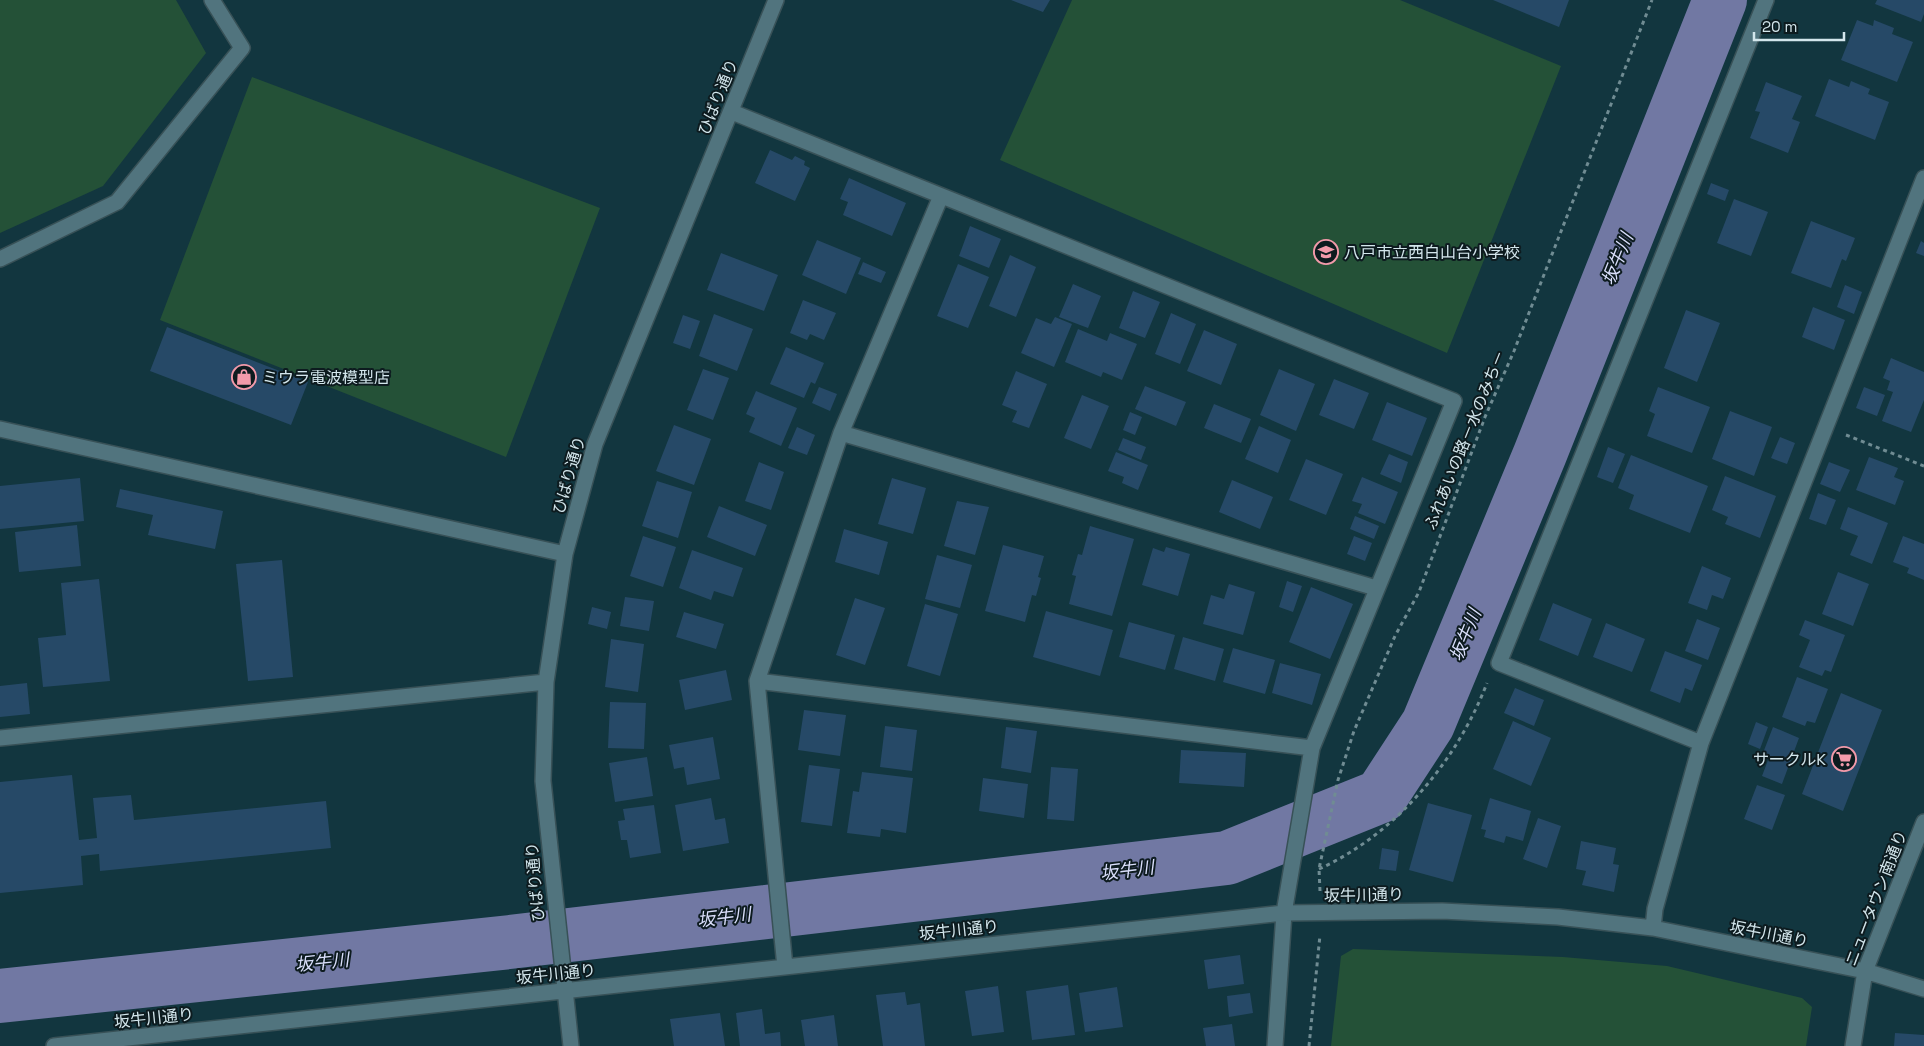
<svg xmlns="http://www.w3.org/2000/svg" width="1924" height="1046" font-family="'Space Grotesk','Noto Sans JP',sans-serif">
	<rect width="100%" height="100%" fill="#12363f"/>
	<path fill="#245137" d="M0,0H176L206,53L103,186L0,233Z
		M1072,0H1400L1561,66L1447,353L1000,160Z
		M252,77L600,208L506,457L160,320Z
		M1353,949L1563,957L1667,966L1802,998L1812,1007L1806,1046H1331L1341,956Z"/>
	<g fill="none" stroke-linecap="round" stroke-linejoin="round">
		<path stroke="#7178a3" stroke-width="54" d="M0,996L510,942L1227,858L1381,796L1428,724L1540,454L1720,0"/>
	</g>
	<path fill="#264967" d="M1011,0H1050L1043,12Z
		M1493,0H1569L1559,27Z
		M1877,0H1924V14L1921,22L1875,4Z
		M1857,20L1873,26L1874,20L1894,28L1892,34L1913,42L1897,82L1841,60Z
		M1829,79L1849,87L1851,81L1870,89L1868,94L1889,102L1875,140L1815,116Z
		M1766,82L1802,96L1792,119L1800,122L1788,153L1750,138L1760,112L1755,111Z
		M770,150L792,160L795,156L805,161L804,165L810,168L795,201L755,183Z
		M849,178L906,203L892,236L843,215L848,202L840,199Z
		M1711,183L1729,190L1725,201L1707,194Z
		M1734,199L1768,212L1751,256L1717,243Z
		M1811,221L1855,238L1846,261L1842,259L1831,288L1791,273Z
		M970,226L1001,239L989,268L959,256Z
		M817,240L861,258L846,294L802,275Z
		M1921,241L1924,243V256L1916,253Z
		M721,253L778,275L764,311L707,290Z
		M1010,255L1036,267L1016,317L989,306Z
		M863,262L886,272L881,283L858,274Z
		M958,264L989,277L968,328L937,316Z
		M1073,284L1101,296L1088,328L1059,317Z
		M1845,285L1862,292L1854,314L1837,307Z
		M1133,291L1160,302L1145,338L1119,328Z
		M803,300L836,313L824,340L810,334L807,340L790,333Z
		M1813,307L1845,320L1834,350L1802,337Z
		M1686,310L1720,323L1697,382L1664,368Z
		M1171,313L1196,324L1180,364L1155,354Z
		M714,314L753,329L737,371L699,356Z
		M683,315L700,321L690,349L673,343Z
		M1055,317L1072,324L1054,367L1021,353L1036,318L1051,324Z
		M167,327L308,382L291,425L150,371Z
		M1078,329L1107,341L1110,333L1137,344L1122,380L1103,372L1101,377L1065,362Z
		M1204,330L1237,344L1221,385L1187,371Z
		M786,347L824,363L815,384L811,382L804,398L770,384Z
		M1891,358L1924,372V400L1911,432L1882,421L1893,392L1887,390L1890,381L1883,378Z
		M703,369L729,378L713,420L687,410Z
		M1279,369L1315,384L1296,431L1260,415Z
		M1016,371L1047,384L1029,428L1012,422L1017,411L1002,405Z
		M1334,379L1369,393L1354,429L1319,415Z
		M1145,386L1186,402L1176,426L1135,409Z
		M819,387L837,394L830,411L812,403Z
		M1658,387L1710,407L1692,453L1647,436L1655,414L1649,411Z
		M1864,387L1885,395L1877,416L1856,408Z
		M756,391L797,408L781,446L749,432L755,418L746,414Z
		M1082,395L1109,406L1091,449L1064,438Z
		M1387,402L1427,418L1412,456L1372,440Z
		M1214,404L1251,419L1241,443L1204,428Z
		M1730,411L1772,427L1754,476L1712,459Z
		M1130,412L1142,417L1135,435L1123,430Z
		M674,425L711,439L694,485L656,471Z
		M1259,426L1291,440L1278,473L1245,459Z
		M797,427L815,435L807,455L788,448Z
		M1780,437L1795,443L1787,464L1771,458Z
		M1123,438L1146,447L1141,460L1118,450Z
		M1608,447L1625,454L1613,483L1597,477Z
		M1116,452L1148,465L1138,490L1122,483L1124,477L1108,471Z
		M1389,454L1408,462L1401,483L1380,474Z
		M1631,455L1708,486L1690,533L1629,509L1634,495L1618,488Z
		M1869,457L1898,468L1894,477L1904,481L1895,505L1856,490Z
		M1306,459L1343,474L1326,515L1289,500Z
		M759,462L784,472L771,510L745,501Z
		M1829,462L1850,470L1840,492L1820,484Z
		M1725,476L1776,496L1760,538L1725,524L1728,517L1712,510Z
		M1362,477L1398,492L1385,524L1358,513L1362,504L1352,501Z
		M80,478L84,521L0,529V486Z
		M892,478L926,488L913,534L878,524Z
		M1232,480L1273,497L1260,529L1219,512Z
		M657,481L692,492L678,538L642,526Z
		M120,489L223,511L215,549L148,535L153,515L116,507Z
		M1818,493L1836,500L1826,525L1809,519Z
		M957,501L989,507L975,555L944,546Z
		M719,506L767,525L755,556L707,537Z
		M1848,507L1888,523L1872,564L1850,555L1858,536L1840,529Z
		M1355,516L1379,526L1374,539L1350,529Z
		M77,525L81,566L19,572L15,532Z
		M1090,526L1134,539L1112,616L1069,604L1076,576L1072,575L1078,554L1082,555Z
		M844,529L888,542L879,575L835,562Z
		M643,536L676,547L663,587L630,576Z
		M1354,536L1372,543L1365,561L1347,554Z
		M1903,536L1924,544V580L1907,573L1909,568L1893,562Z
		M1003,545L1044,556L1038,577L1041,578L1036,596L1032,595L1025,622L985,611Z
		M1166,547L1190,554L1178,596L1142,585L1153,548L1164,552Z
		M692,550L743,568L733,597L714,591L711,600L679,588Z
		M937,555L972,565L960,608L925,599Z
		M282,560L293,677L248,681L236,564Z
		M1702,566L1731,578L1723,599L1712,595L1707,610L1688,603Z
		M1838,572L1869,584L1853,626L1822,614Z
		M99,579L110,681L43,687L38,638L66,635L61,583Z
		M1287,581L1302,586L1293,612L1279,607Z
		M1229,584L1255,592L1243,635L1203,624L1211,595L1224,599Z
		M1311,587L1353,604L1330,659L1289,642Z
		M625,597L654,601L649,631L620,626Z
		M855,598L885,608L865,665L836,655Z
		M1553,603L1592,619L1578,656L1539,640Z
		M925,604L958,614L940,676L907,666Z
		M592,607L611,612L607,629L588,624Z
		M1046,611L1113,630L1100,676L1033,657Z
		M684,612L724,624L716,649L676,637Z
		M1697,619L1720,628L1708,660L1685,651Z
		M1805,620L1845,635L1831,672L1825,670L1822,676L1799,667L1810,640L1799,635Z
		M1129,622L1175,635L1165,670L1119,657Z
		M1606,623L1645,639L1632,672L1593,657Z
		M1183,637L1224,649L1215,681L1174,669Z
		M611,639L644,644L638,692L605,687Z
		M1233,648L1275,660L1265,694L1223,682Z
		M1665,651L1702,665L1692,691L1685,688L1680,703L1650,691Z
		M1280,663L1321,674L1312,705L1272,693Z
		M726,670L732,700L685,710L679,680Z
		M1797,677L1828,689L1815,723L1807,721L1805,726L1782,717Z
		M27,683L30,714L0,717V686Z
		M1515,688L1544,700L1534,726L1504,713Z
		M1841,693L1882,710L1843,811L1802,794Z
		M610,702L646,703L644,749L608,748Z
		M804,710L846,715L840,756L798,750Z
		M1513,721L1551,738L1531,786L1493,769Z
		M1756,722L1768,727L1760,749L1748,744Z
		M885,726L917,730L912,771L880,767Z
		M1006,727L1037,731L1031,773L1001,768Z
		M1773,727L1799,738L1782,784L1762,776L1770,755L1763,753Z
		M713,737L720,779L687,785L684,767L674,769L669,745Z
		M1181,750L1246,753L1244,787L1179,783Z
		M647,757L653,796L615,802L609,763Z
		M809,765L840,769L832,826L801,822Z
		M1051,767L1078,769L1074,821L1047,819Z
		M862,772L913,778L906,833L881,829L880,837L847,833L853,791L859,792Z
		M72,775L79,840L97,838L93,798L131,795L134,820L326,801L331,848L100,871L99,854L81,856L83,885L0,893V782Z
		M983,778L1028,784L1024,818L979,811Z
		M1757,785L1785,795L1772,830L1744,819Z
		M711,798L715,820L725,818L729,843L683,851L675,805Z
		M1490,798L1531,811L1523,841L1506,836L1504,843L1484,837L1486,830L1481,829Z
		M1428,803L1472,815L1453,882L1409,870Z
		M654,805L661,853L630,858L627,840H621L618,821L625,820L623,809Z
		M1538,818L1561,826L1547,868L1523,859Z
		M1581,841L1616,848L1613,864L1619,865L1614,892L1582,885L1586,871L1576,869Z
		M1382,848L1399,851L1396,871L1379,869Z
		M1240,955L1244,984L1208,989L1204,960Z
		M1068,985L1075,1035L1032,1040L1026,991Z
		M998,986L1004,1032L972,1036L965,991Z
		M1117,987L1123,1027L1085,1032L1079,993Z
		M905,992L907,1005L920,1003L925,1046H883L876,995Z
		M1250,993L1253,1013L1229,1017L1227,996Z
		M762,1009L765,1034L780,1032L781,1046H740L736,1013Z
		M720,1013L725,1046H674L670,1019Z
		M834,1015L838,1046H805L801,1020Z
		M1232,1024L1235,1046H1206L1203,1028Z
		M1895,1033L1924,1035V1046H1894Z"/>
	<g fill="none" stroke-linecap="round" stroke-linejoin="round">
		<defs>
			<path id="minor" d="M732,112L1454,401L1312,748L1284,913L1275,1046
				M0,259L117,202L242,48L212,0
				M0,429L565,554
				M841,433L1376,588
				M757,681L1312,748
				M0,738L546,682
				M1701,743L1499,663L1766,0
				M1653,928L1655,909L1701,743L1924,178
				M785,967L757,681L841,433L941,196
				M54,1046L1284,913L1442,911L1558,917L1653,928L1865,971L1924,989
				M571,1046L543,781L546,682L565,554L595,444L776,0
				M1853,1046L1865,971L1924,822"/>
		</defs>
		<use href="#minor" stroke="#385157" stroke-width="18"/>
		<path stroke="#708c93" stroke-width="3" stroke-dasharray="4 4" stroke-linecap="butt" d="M1846,435L1924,466
			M1319,869C1396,834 1457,761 1487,683
			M1320,891L1319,869L1338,780L1354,731L1395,636L1419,592L1485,417L1514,351L1652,0
			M1309,1046L1320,935"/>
		<use href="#minor" stroke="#51747e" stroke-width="15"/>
	</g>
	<defs>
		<symbol id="school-ring" viewBox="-11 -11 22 22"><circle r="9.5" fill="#0d1b1f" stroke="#f39aaa" stroke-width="1.5"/><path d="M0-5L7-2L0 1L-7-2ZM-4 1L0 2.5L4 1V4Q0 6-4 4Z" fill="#f39aaa"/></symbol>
		<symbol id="shop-ring" viewBox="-11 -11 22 22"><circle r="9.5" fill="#0d1b1f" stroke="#f39aaa" stroke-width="1.5"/><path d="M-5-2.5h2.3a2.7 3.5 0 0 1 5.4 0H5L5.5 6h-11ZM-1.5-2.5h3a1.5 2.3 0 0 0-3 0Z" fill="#f39aaa"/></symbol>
		<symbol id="supermarket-ring" viewBox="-11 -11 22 22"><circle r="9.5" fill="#0d1b1f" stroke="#f39aaa" stroke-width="1.5"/><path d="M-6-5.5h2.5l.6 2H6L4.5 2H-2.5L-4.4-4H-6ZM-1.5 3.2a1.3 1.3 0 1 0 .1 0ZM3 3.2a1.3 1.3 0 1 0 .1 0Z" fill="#f39aaa"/></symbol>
	</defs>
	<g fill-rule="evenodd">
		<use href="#school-ring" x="1312" y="238" width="28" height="28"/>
		<use href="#shop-ring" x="230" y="363" width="28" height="28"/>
		<use href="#supermarket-ring" x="1830" y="745" width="28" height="28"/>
	</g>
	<g text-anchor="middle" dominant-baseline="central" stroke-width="4" stroke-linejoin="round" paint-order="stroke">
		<g font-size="16" fill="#d3e6ec" stroke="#0d1b1f">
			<text transform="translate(718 97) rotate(-68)">ひばり通り</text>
			<text transform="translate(1465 440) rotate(-68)">ふれあいの路－水のみち－</text>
			<text transform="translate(569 475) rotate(-74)">ひばり通り</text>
			<text transform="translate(535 882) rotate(-95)">ひばり通り</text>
			<text transform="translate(1364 895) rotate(-1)">坂牛川通り</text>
			<text transform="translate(1876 898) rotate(-69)">ニュータウン南通り</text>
			<text transform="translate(959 930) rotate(-6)">坂牛川通り</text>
			<text transform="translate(1769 934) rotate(11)">坂牛川通り</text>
			<text transform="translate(556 974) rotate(-6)">坂牛川通り</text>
			<text transform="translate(154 1018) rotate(-6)">坂牛川通り</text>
		</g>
		<g font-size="16" fill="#d3e6ec" stroke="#0d1b1f" text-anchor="start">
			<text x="1344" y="252">八戸市立西白山台小学校</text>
			<text x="262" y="377">ミウラ電波模型店</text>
			<text x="1826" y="759" text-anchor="end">サークルK</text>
		</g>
		<g font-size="18" font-style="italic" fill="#dadffb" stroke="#0d1b1f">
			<text transform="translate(1617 259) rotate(-68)">坂牛川</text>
			<text transform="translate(1465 635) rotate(-68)">坂牛川</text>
			<text transform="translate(1127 870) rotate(-7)">坂牛川</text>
			<text transform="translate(724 917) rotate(-7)">坂牛川</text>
			<text transform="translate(322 962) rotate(-6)">坂牛川</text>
		</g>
	</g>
	<path d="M1754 32v8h90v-8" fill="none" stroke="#d3e6ec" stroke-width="2.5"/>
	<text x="1762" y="32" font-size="15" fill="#d3e6ec" stroke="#0d1b1f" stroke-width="4" paint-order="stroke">20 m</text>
</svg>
